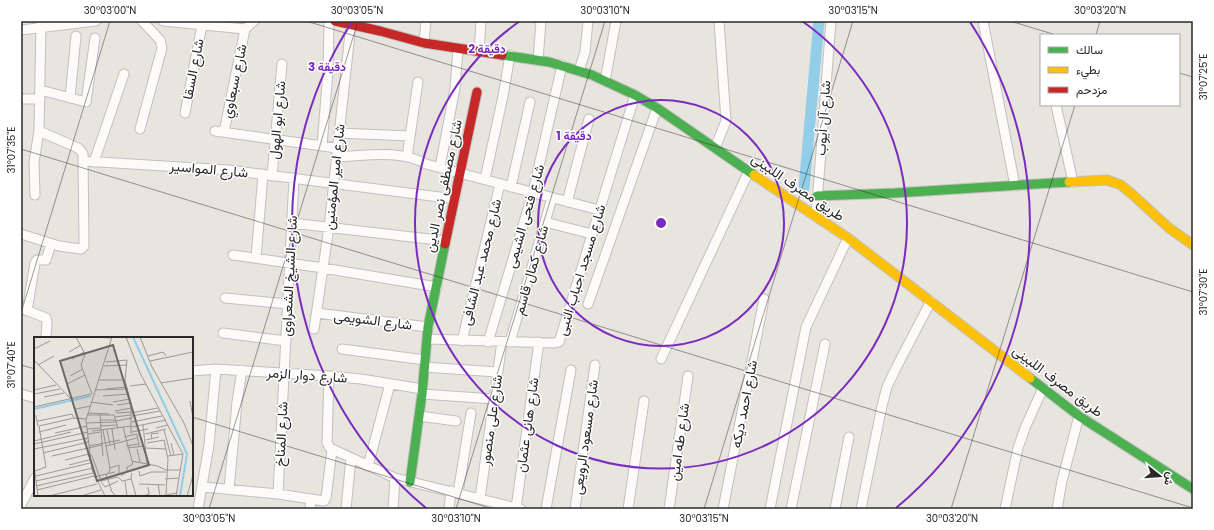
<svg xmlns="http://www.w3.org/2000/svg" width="1214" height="530" font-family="Poppins,Vazirmatn,sans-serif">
	<rect width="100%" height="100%" fill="#e8e4de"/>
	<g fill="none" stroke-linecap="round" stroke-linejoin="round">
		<path stroke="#92cee8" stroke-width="11" d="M804,188L819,21"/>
		<defs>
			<path id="street" d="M163,21L245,29L254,21
				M983,21L1015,186
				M21,30L96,21
				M424,43L426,21
				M479,52L481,21
				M538,60L541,21
				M579,71L585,52L588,21
				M605,81L616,21
				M40,90L86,102L95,38
				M70,98L76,36
				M21,99H40
				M1056,105L1073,182
				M185,113L202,25
				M140,129L162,48L160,40L142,21
				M215,131L337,148
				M224,132L245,29
				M339,133L410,136
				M322,146L328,71L329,21
				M715,148L726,121L719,21
				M336,157C365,156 400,149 426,164L599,210
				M407,157L418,82
				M83,161L229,170L455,199
				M94,162L124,74
				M440,167L455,88L458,49
				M272,176L282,64
				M485,179L503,96L510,55
				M511,187L530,102
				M35,195L34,162L39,131L41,21
				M567,202L589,119
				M816,216L831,21
				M545,222L592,234
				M292,223L446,241
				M21,234L59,246L81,249L84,246L83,154L81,151L78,148L39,131
				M233,255L323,268L437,287
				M256,258L263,174
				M225,298L288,304
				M588,304L657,108
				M21,308L46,318L47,322L46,338
				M27,311L35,263L37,260H46L51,244
				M317,313L428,327
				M314,329L329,227L351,24
				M223,333L286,341
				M427,339L555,343L559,342L635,95
				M462,341L500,184
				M488,342L533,192L562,65
				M510,342L552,198
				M342,349L425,360
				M661,359L749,171
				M424,367L497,372
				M192,371L216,369L329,376L361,379L422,389
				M329,376L327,443L330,448L395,478L521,509
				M21,394L35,398
				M422,394L494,399
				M419,416L456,421
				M368,466L390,384
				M203,487L278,494L324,501L326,498L332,450
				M229,489L237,402L242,370
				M458,493L471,413
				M278,494L294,178
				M480,498L502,342
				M21,505L35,478
				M516,508L539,342
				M198,509L209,445L216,369
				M310,509L311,499
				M346,509L351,458
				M393,509L395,478
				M449,509L451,491
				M546,509L571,370
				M575,509L595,365
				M628,509L644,401
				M669,509L688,376
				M723,509L764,299
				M770,509L806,327L848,238
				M791,509L825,344
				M835,509L849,437
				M861,509L882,406L887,387L896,368L931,301
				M1005,509L1018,448L1025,428L1043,388
				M1057,509L1062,481L1079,416"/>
			<path id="fast" d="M502,55L549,62L592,75L635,95L657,108L754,175
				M817,196L895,193L1069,182
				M1030,378L1079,416L1193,489
				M410,482L422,394L428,327L445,244"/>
			<path id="slow" d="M754,175L848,238L1030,378
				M1069,182L1107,180L1121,185L1133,195L1169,228L1193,245"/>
			<path id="jam" d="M335,21L380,31L424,43L502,55
				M445,244L477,92"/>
		</defs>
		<use href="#street" stroke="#c1c0c0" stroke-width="11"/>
		<use href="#fast" stroke="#c1c0c0" stroke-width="11"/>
		<use href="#slow" stroke="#c1c0c0" stroke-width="11"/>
		<use href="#jam" stroke="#c1c0c0" stroke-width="11"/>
		<use href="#street" stroke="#fcfbfa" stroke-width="9"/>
		<use href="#fast" stroke="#4caf50" stroke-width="9"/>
		<use href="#slow" stroke="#ffc107" stroke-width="9"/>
		<use href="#jam" stroke="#c62828" stroke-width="9"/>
	</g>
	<path fill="none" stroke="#292929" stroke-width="1" stroke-opacity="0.45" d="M306,21L1193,292M1010,21L1056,35M1096,35L1100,21M1179,73L1193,77M21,149L1193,508M21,313L110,21M21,365L35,369M192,417L493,509M209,509L358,21M456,509L605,21M704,509L853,21M951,509L1075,105"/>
	<g fill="none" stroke="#7b2cbf" stroke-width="2">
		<circle cx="661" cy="223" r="123"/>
		<path d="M802 21A246 246 0 1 1 520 21"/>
		<path d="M426 508A369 369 0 0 1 352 22M970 22A369 369 0 0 1 896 508"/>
	</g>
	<g text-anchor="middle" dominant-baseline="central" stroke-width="3" stroke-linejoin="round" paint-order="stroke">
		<g font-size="14" fill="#292929" stroke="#fff">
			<text transform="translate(193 69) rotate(-79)">شارع السقا</text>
			<text transform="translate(234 81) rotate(-78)">شارع سبعاوي</text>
			<text transform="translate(823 118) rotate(-86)">شارع آل أيوب</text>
			<text transform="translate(277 120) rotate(-85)">شارع ابو الهول</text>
			<text transform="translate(209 169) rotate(5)">شارع المواسير</text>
			<text transform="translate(334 177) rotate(-84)">شارع امير المؤمنين</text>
			<text transform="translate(443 186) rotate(-78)">شارع مصطفى نصر الدين</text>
			<text transform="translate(798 187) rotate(34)">طريق مصرف اللبينى</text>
			<text transform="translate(525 216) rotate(-74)">شارع فتحى الشيمى</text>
			<text transform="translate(481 262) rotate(-76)">شارع محمد عبد الشافى</text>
			<text transform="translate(531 270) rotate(-74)">شارع كمال قاسم</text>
			<text transform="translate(581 270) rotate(-73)">شارع مسجد احباب النبى</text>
			<text transform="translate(289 276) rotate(-87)">شارع الشيخ الشعراوى</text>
			<text transform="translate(373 320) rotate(7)">شارع الشويمى</text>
			<text transform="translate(307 375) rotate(4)">شارع دوار الزمر</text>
			<text transform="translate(1058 381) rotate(37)">طريق مصرف اللبينى</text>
			<text transform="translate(744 404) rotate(-79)">شارع احمد ديكه</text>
			<text transform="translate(491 420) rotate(-82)">شارع على منصور</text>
			<text transform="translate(527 425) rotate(-82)">شارع هانى عثمان</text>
			<text transform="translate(281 434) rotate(-87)">شارع المناخ</text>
			<text transform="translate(585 437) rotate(-82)">شارع مسعود الرويعى</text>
			<text transform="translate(679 442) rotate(-82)">شارع طه امين</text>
		</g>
	</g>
	<g transform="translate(34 337)">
		<rect width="159" height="159" fill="#e8e4de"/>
		<path fill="none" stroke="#92cee8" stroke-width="2" d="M99,0L153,117L146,159M0,72L57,59"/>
		<path fill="none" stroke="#9c9996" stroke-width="1" d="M42,0L51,17L47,28L58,57M59,0L78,1M92,0L106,36L149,117L142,159M106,0L118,30L150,86L159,109M0,12L16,4M35,15L47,8M114,19L129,15L132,19M38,22L50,15M0,23L37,62M116,24L159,15M72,25L93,23L91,43L97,66V97M4,28L20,19M70,29L93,28M36,39L49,32M65,43H91M127,46L159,41M33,47L51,38M96,49L112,47M72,52L92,50M0,53L22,48M61,53L93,52M0,57L26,52M69,59L95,57M10,60L30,56M156,64L159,81M57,65L79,68M79,65L96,62M83,68L97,66M0,70L57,57M42,72L56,69M81,74L97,71M54,76L75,77M82,76L97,75M97,76L124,71M0,78L2,79L4,89M53,78H80L84,91M66,78L68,106M98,79L126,74M81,80L97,78M66,83H81M4,84L38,77L40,81M82,84L98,81M98,85L128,79M52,86L82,85M109,88L113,127M66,89L83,88M89,90L98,124L123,129L132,133H146M98,90L132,83M122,91L134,88M53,92L66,91M78,92L81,113M69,93L76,131M73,93L76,108M130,93L137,119M58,94L98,89M5,95L32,88M98,95L114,92M21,96L53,89M54,97L66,95M111,97L132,92M90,100L103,97L105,109M118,102L117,97L125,96M112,103L125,100M0,104L37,95M113,106L130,103L134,122L132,157M137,106L140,118M0,107L54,95M68,107L69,119M55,109L86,103M72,109L103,101M92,109L104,107M93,111L111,109M112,111L132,112M0,112L54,101M103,112L106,125M9,116L54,105M18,119L68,108M134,119L149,117M31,123L55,117L58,119L67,144L84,140L88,144L97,142M35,128L55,123M0,129L4,159M1,134L12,130L5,89L40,81L52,82M105,134L106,139L117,135H132M75,136L76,131L85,128V136M98,136L97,141L102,159M72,137L78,155L82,159M2,139L56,126M87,139L93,135V130L98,128L99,124M60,140L81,135M131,142L145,141M2,144L59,131M91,144L93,159M67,145L71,150L84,144M105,147L131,148M124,147L126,159M2,149L59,136M3,153L60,139M15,159L63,147M47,159L67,153M71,159L58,133L52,83L78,0M109,159L115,157L114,150M126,159L143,156M153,159L159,138"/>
		<path fill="#6c6a68" fill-opacity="0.15" stroke="#6c6a68" stroke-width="2" d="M79,8L115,128L63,144L26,24Z"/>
		<rect width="159" height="159" fill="none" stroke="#292929" stroke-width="2"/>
	</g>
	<circle cx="661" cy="223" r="6" fill="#7b2cbf" stroke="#fff" stroke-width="2"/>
	<g font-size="12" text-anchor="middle" font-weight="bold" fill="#7b2cbf" stroke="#fff" stroke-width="3" stroke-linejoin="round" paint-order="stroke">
		<text x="487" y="53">2 دقيقة</text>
		<text x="327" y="71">3 دقيقة</text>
		<text x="574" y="140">1 دقيقة</text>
	</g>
	<rect width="1214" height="530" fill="none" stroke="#ffffff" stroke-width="44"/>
	<rect x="1040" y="34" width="140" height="72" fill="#ffffff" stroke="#a9a9a9"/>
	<rect x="1048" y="47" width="20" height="6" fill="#4caf50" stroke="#a9a9a9"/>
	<text x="1076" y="54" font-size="12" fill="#292929">سالك</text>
	<rect x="1048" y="67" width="20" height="6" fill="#ffc107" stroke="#a9a9a9"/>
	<text x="1076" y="74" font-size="12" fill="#292929">بطيء</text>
	<rect x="1048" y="87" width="20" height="6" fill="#c62828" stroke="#a9a9a9"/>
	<text x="1076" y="94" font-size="12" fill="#292929">مزدحم</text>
	<g transform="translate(1160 476) rotate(107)" stroke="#ffffff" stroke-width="3" paint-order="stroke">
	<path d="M0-3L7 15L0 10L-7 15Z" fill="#292929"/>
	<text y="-6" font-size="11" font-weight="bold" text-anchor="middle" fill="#292929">ش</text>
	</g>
	<rect x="22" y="22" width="1170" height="486" fill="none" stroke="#292929" stroke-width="1.5"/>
	<g font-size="10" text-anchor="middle" fill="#292929">
		<text x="110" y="14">30°03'00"N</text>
		<text x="357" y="14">30°03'05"N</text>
		<text x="605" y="14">30°03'10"N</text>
		<text x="853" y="14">30°03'15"N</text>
		<text x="1100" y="14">30°03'20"N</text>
		<text transform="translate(1203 77) rotate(-90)" y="4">31°07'25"E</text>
		<text transform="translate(11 150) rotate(-90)" y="4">31°07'35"E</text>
		<text transform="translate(1203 292) rotate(-90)" y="4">31°07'30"E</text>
		<text transform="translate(11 365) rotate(-90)" y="4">31°07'40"E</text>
		<text x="209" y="522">30°03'05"N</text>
		<text x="456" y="522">30°03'10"N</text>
		<text x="704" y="522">30°03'15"N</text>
		<text x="952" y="522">30°03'20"N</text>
	</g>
</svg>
